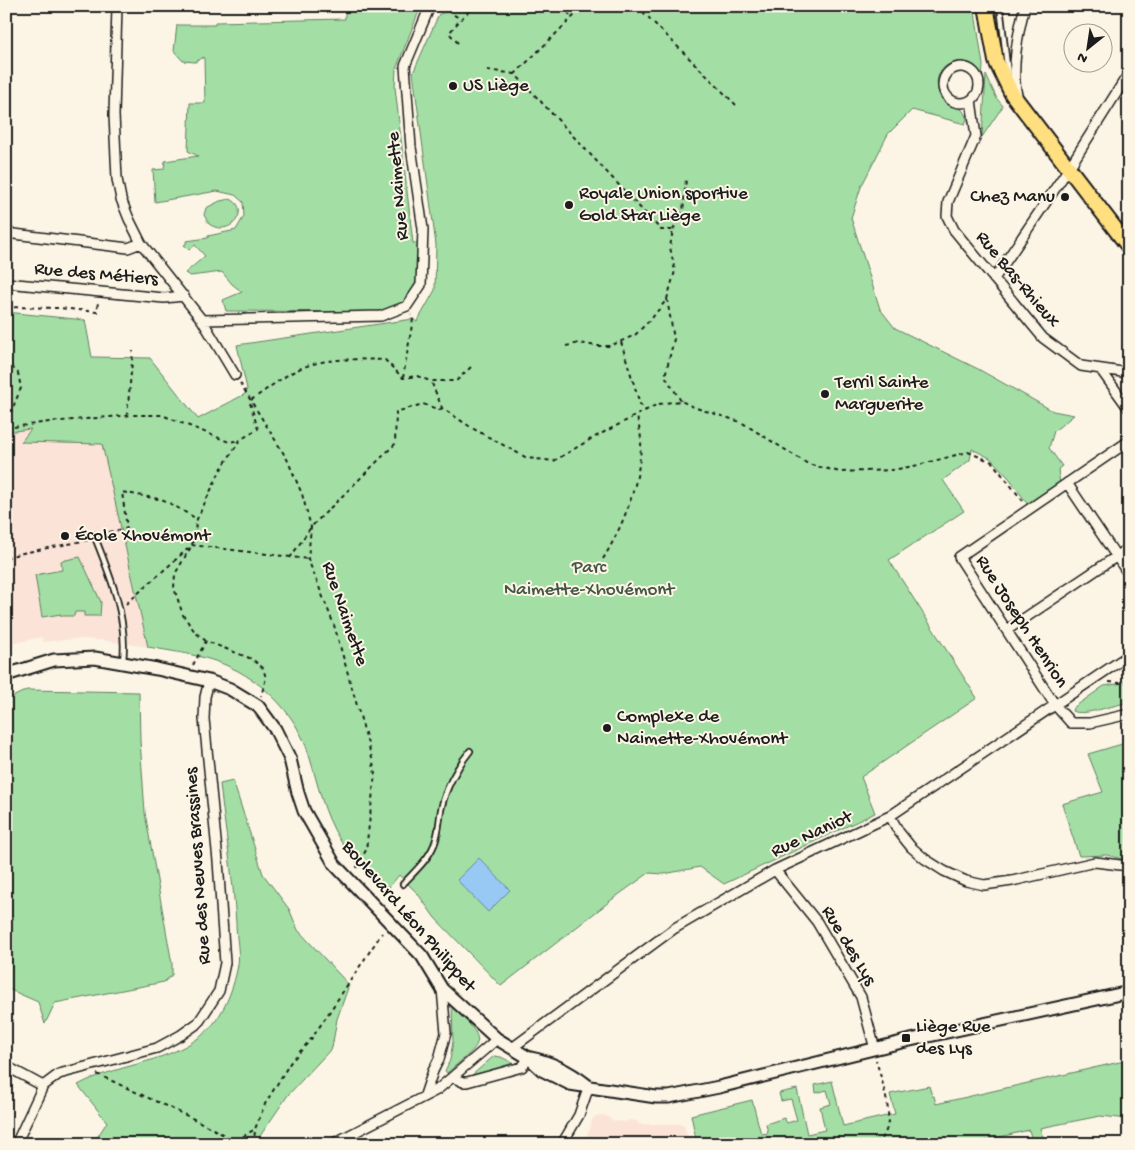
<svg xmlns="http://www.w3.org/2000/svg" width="1135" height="1150" font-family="'Gochi Hand',sans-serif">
	<rect width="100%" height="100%" fill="#fcf5e5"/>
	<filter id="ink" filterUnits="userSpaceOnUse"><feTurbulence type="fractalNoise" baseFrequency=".02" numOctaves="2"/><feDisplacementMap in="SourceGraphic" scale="10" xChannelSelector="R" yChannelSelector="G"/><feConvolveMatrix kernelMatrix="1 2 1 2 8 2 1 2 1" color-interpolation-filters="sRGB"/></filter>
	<g filter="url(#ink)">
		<path fill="#fbe4d7" d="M46,427L100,435L148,647L101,640L76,639L43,642L42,637L6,645V432Z
			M602,1115L607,1116L613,1121L626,1122L627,1120L638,1121V1124H684L688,1141L683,1144H582L590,1129L592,1120L596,1116Z"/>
		<path fill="#a3dfa5" stroke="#607e60" d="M345,6H421L396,69L395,87L413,243H417C424,261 417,290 402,303C395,308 384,310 376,312L226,311L223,300L242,292L232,284L222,272L190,276L185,273L205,256L195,245L189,250L184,245L186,244V241L208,238V236L236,230L244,216L243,202L235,195L217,191L155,202L153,170L164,169L165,161L198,156L188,151L190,103H205L204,57L195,62L183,61L174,51L177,25H215V22L345,19Z
			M442,6H974L983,65L982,81C971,48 931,63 938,88C941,101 956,102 963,111C965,113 965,116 967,119L965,124L912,110L888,134L861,187L851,218L880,309L895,328L978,369L1053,411L1074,415L1054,431L1049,448L1062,466L1058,469L1060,484L1028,505L1010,479L990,458L972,449L970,460L943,480L964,511L889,560L977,698L861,777L875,813L724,884L700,867L664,874L649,873L614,898L501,986L435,918L418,894L399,875L386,891C370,875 352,860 340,840C323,813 318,784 309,755C296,711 257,675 215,661C194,654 170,651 148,647L102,444L21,442L31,429L6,432V312L85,320L92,357L150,358L198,419L245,394L247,389L237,345L413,319L417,322L435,290L436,245L413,73L439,14L447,12L442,9Z
			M986,75L997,99L1003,106L982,137Z
			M230,199C252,208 231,239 209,224L204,215L206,208L220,201Z
			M80,557L101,602L100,616H84V612H75L74,616H61V614L42,617L35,575L62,570L61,561Z
			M1129,682V703C1113,704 1085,717 1072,711L1073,708L1104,686Z
			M27,690L139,692L140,740L145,813L172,964V975L164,982L55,1003L45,1024L38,1002L6,988V700Z
			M1129,742V861L1107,855L1079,856L1062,804L1103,792L1088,754Z
			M233,781L263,874L289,909L298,930L349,985L337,1019L332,1048L288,1095L258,1139L260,1144H93L107,1122L78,1085C115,1065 161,1064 197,1039C221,1023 233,992 238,965C240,952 236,936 236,923C233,876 225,830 220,784Z
			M452,1005C488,1044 486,1039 447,1073L445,1071L450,1060L453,1041Z
			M494,1056L501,1057L513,1063L471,1076Z
			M1124,1061L1129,1073V1119L1100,1116L1040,1128L1045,1144H1033L1029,1130L971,1144H697L691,1115L752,1100L761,1134L768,1133L766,1124L784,1118L787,1123L797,1120L791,1099L781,1101L779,1093L797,1089L807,1134L825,1130L820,1107L831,1104L827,1090L816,1093L815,1085L832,1081L843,1126L895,1114L890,1094L929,1086L932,1096H934L936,1104Z"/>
		<path fill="#98c9f4" stroke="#66849e" d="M479,858L510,890L488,912L457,880Z"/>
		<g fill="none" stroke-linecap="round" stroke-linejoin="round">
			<defs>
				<path id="service" d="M1000,6L1008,74
					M94,535C110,575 128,618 123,661
					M403,884C414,872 428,860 434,845C439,834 439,821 441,810C445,789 457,767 470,751"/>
				<path id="minor" d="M117,6L114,115L117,179L121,199L129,219L141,243L202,320L235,375
					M943 85a18 18 0 1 1 36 0a18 18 0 1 1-36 0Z
					M1017,95C1011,70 1018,31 1025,6
					M971,100L976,136L948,202L947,216L954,230L1043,338L1081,366L1129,373
					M6,233L128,248L141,243
					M994,279L1069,168L1129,73
					M6,283L164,298L184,296
					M202,320L381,316L407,306L421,285L423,229L411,147L405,66L430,6
					M1101,370L1129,409
					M1129,441L959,557L1055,705L1071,723H1090L1129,714
					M1067,483L1129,575
					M1007,630L1129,548
					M890,816L899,832L911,847L925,859L944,871L966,881L984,885L1012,881L1095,862L1129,866
					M775,870L817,922L861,997L875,1049
					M512,1048L675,928L775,870L890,816L1129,655
					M6,1066L43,1086
					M452,1077L463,1082H467L522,1067L529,1058
					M425,1095L433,1071L439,1059L446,1033L442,989
					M16,1144L43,1086L59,1074L157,1048L181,1035L198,1023L219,991L225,963L218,861L204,719L205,697L209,681
					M332,1144L437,1090L497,1039
					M562,1144L579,1115L589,1086"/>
				<path id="tertiary" d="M6,675L54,660L95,658L157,669L209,681L230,689L258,706L275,729L290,759L298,793L304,811L335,865L422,956L442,989L497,1039L529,1058L542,1070L570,1084L656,1097H669L719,1087L906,1041L1129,992
					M530,1058C552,1062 570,1072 587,1085"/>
				<path id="primary" d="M986,6L996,61L1012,94L1129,247"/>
			</defs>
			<use href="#service" stroke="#1c1c1c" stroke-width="8"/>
			<use href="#minor" stroke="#1c1c1c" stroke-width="12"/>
			<use href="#tertiary" stroke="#1c1c1c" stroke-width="15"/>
			<use href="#primary" stroke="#1c1c1c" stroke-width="18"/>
			<path stroke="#1c1c1c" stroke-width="2" stroke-dasharray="4 4" stroke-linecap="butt" d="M562,6L572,17
				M637,6L737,106
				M440,7L461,19L474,6
				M458,43L449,33L461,19
				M487,70L515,74
				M673,230L683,212L686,179
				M667,299L674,339L665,376L681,401
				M6,307L60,308L97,312L98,301
				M621,342L640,404L645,410
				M566,346L579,343L597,346H610L635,335L652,318L667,299L675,271L670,247L673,230H661L515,74L584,6
				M6,361L18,373L21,388L6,424
				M471,367L456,381H431L442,408L472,428L527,458L554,461L591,439L658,404L681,401L696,408L741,422L808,464L840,472L892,470L914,466L968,452L992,462L1023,501
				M403,378L413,319L411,315
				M240,383L287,459L302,494L311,527L308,559L334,625L372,758L375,774L366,850L356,869
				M251,400C265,391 278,380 293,372C320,357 355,359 385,360L403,378L417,376L430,381
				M250,403L258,429L240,440L220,471L197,519L192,545L175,574L174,588L183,615L195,632L206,641L252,659L263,668L266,678L261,696
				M127,416L133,351
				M6,428L49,422L133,415H162L229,442L240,440
				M101,534L127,528L122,492L164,500L197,519
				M6,558L18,554L88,540
				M290,558L311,527L395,444L396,412L423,404L440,410L442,408
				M603,559C623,526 639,486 641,446C642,436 638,425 637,415
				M126,604L192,545L308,559
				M193,665L206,641
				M1109,682L1121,683L1129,679
				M97,1074L196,1120L241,1144
				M236,1141L255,1129
				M254,1144L255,1129L265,1104L290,1063L312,1038L382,933
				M851,1144H867
				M875,1144C877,1141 881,1139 883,1136C896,1119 881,1079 876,1060"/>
			<use href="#service" stroke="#fcf5e5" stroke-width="4.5"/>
			<use href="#minor" stroke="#fcf5e5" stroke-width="9"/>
			<use href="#tertiary" stroke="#fcf5e5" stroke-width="11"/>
			<use href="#primary" stroke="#ffdf80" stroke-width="14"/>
		</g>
	</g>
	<g fill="#1c1c1c" stroke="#fcf5e5" stroke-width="2">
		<circle cx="453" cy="86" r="5"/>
		<circle cx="1065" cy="197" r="5"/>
		<circle cx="569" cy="205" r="5"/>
		<circle cx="825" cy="394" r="5"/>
		<circle cx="65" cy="536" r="5"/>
		<circle cx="607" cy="728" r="5"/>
		<rect x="901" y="1033" width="10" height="10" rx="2.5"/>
	</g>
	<g text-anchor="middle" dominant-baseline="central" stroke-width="4" stroke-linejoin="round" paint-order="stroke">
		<g font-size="19" fill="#1c1c1c" stroke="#fcf5e5" text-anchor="start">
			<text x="463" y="86">US Liège</text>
			<text x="579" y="194">Royale Union sportive<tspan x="579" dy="22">Gold Star Liège</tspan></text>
			<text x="1055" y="197" text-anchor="end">Chez Manu</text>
			<text x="835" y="383">Terril Sainte<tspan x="835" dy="22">Marguerite</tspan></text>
			<text x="75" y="536">École Xhovémont</text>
			<text x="617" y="717">Complexe de<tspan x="617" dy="22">Naimette-Xhovémont</tspan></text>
			<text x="916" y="1027">Liège Rue<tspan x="916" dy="22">des Lys</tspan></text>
		</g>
		<g font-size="19" fill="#1c1c1c" stroke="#fcf5e5">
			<text transform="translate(399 186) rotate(-95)">Rue Naimette</text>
			<text transform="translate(96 275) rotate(5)">Rue des Métiers</text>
			<text transform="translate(1017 280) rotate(50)">Rue Bas-Rhieux</text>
			<text transform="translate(344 614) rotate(71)">Rue Naimette</text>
			<text transform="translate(1021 622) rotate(57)">Rue Joseph Henrion</text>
			<text transform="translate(812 835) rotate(-25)">Rue Naniot</text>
			<text transform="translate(199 866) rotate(-94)">Rue des Neuves Brassines</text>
			<text transform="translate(408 917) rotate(49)">Boulevard Léon Philippet</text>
			<text transform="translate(848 946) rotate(59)">Rue des Lys</text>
		</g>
		<g font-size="19" fill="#445645" stroke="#fcf5e5">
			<text x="589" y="568">Parc<tspan x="589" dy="22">Naimette-Xhovémont</tspan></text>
		</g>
	</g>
	<rect width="1135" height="1150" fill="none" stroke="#fcf5e5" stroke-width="25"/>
	<rect x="12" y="12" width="1110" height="1125" fill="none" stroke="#1c1c1c" stroke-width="2" filter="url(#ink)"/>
	<g transform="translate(1088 48) rotate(210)"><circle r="24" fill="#fcf5e5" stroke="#a29e95"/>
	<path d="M0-4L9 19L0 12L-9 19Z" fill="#1c1c1c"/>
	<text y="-8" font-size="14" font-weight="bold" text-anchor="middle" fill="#1c1c1c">N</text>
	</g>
</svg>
